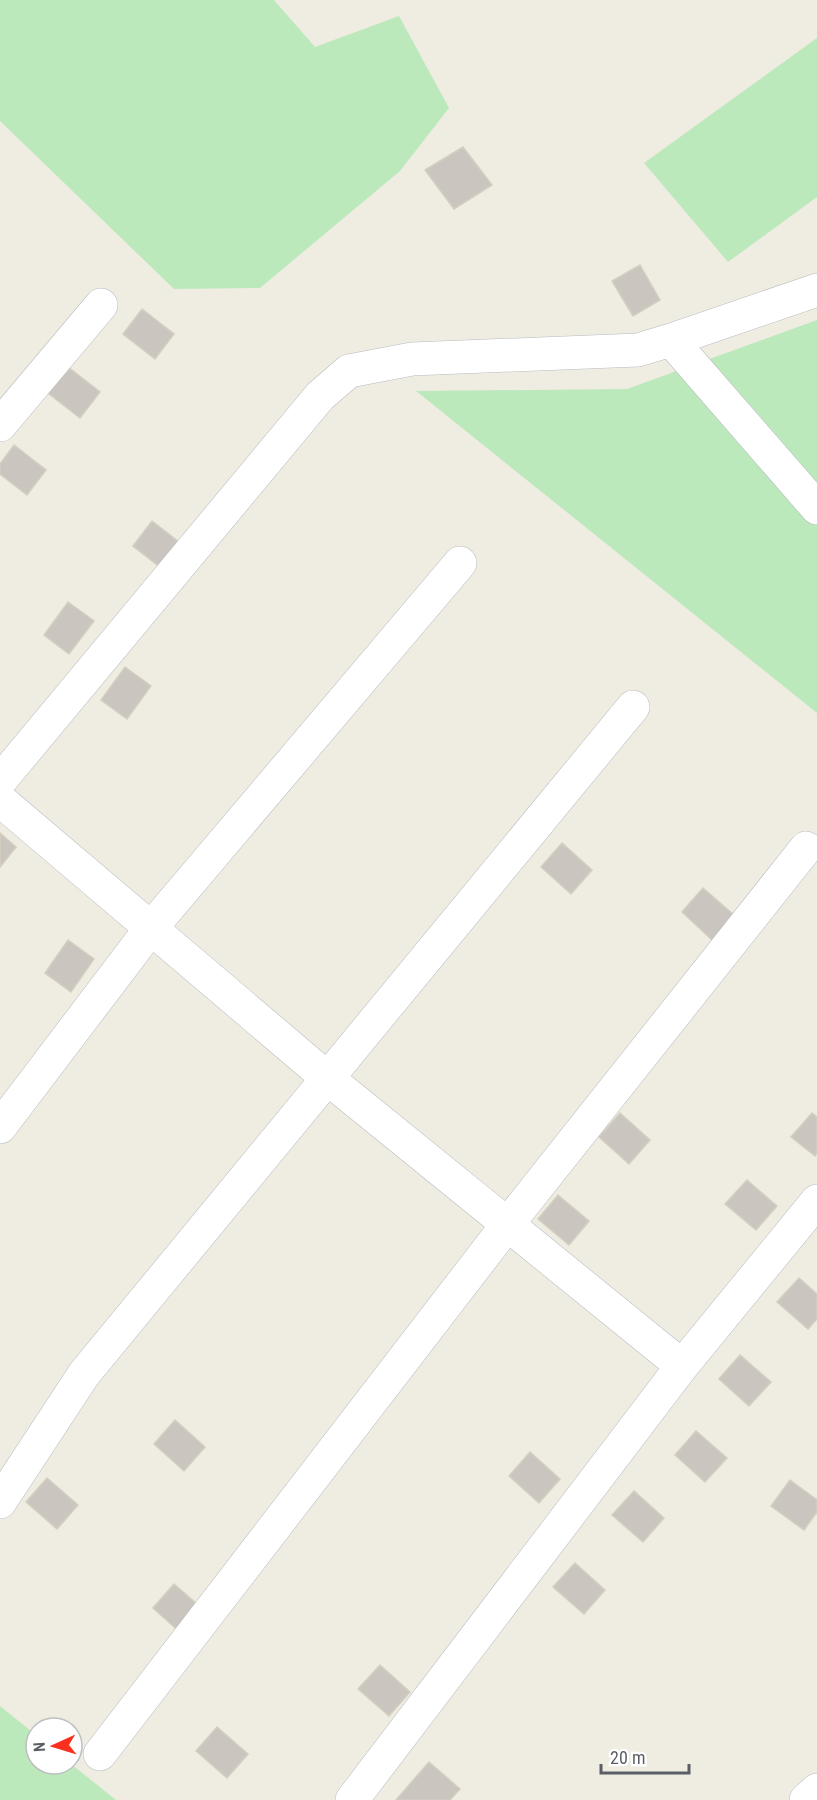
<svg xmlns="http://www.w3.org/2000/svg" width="817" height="1800" font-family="'Roboto Condensed',sans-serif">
	<rect width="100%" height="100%" fill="#efece2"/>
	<path fill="#bce9bc" d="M0,0H274L315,47L399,16L449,108L400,171L260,288L174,289L0,121Z
		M817,38V197L728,262L644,163Z
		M817,320V713L416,391L627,389Z
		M0,1706L36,1735V1764H71L116,1800H0Z"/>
	<path fill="#cac6bf" stroke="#d4cec0" stroke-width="1.5" d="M463,147L492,185L454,209L425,170Z
		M640,265L660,300L633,316L612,281Z
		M142,309L174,334L155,359L123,334Z
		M68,367L100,392L80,418L48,393Z
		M14,445L46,470L27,495L0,474V464Z
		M152,521L184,546L165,571L133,546Z
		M68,602L94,621L69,654L44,635Z
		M125,667L151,686L127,719L101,700Z
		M0,833L16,847L0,867Z
		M562,843L592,870L571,894L541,867Z
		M703,888L734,915L712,940L682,912Z
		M68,940L94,959L71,992L45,973Z
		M620,1113L650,1140L629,1164L599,1137Z
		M812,1113L817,1117V1153L815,1156L791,1137Z
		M747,1180L777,1206L756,1230L725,1204Z
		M558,1195L589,1221L569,1245L538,1219Z
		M799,1278L817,1294V1319L808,1329L777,1302Z
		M740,1355L771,1382L749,1406L719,1379Z
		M175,1420L205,1447L184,1471L154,1444Z
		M696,1431L727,1458L705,1482L675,1455Z
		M530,1452L560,1479L539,1503L509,1476Z
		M47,1478L78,1505L57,1529L26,1502Z
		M790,1480L817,1500V1512L804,1530L771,1506Z
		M634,1491L664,1518L643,1542L612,1515Z
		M575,1563L605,1590L584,1614L553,1587Z
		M174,1584L205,1611L183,1635L153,1608Z
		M380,1665L410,1692L389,1716L358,1689Z
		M217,1727L248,1754L227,1778L196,1751Z
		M429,1762L460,1789L450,1800H396Z"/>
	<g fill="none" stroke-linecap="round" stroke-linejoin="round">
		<defs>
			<path id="minor" d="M817,290L671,340L817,508
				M0,425L101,305
				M0,781L320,396L349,371L412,359L638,350L671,340
				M0,800L326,1077L682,1366
				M0,1127L151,928L460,563
				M0,1502L84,1374L633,707
				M100,1754L507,1225L806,848
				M352,1800L682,1366L817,1201
				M806,1800L817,1790"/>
		</defs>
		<use href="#minor" stroke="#b8bbc0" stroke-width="34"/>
		<use href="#minor" stroke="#fff" stroke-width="33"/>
	</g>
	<g transform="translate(54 1746) rotate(266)"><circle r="28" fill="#ffffff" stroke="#bdbfc1" stroke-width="1.5"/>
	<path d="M0-4.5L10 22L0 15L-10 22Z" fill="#f9301f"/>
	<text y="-9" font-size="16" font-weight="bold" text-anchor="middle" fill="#5b5f65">N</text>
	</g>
	<path d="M601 1764v9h88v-9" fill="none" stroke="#5b5f65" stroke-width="3"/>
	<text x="610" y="1764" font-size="18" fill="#5b5f65" stroke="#ffffff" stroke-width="4.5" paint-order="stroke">20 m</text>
</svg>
